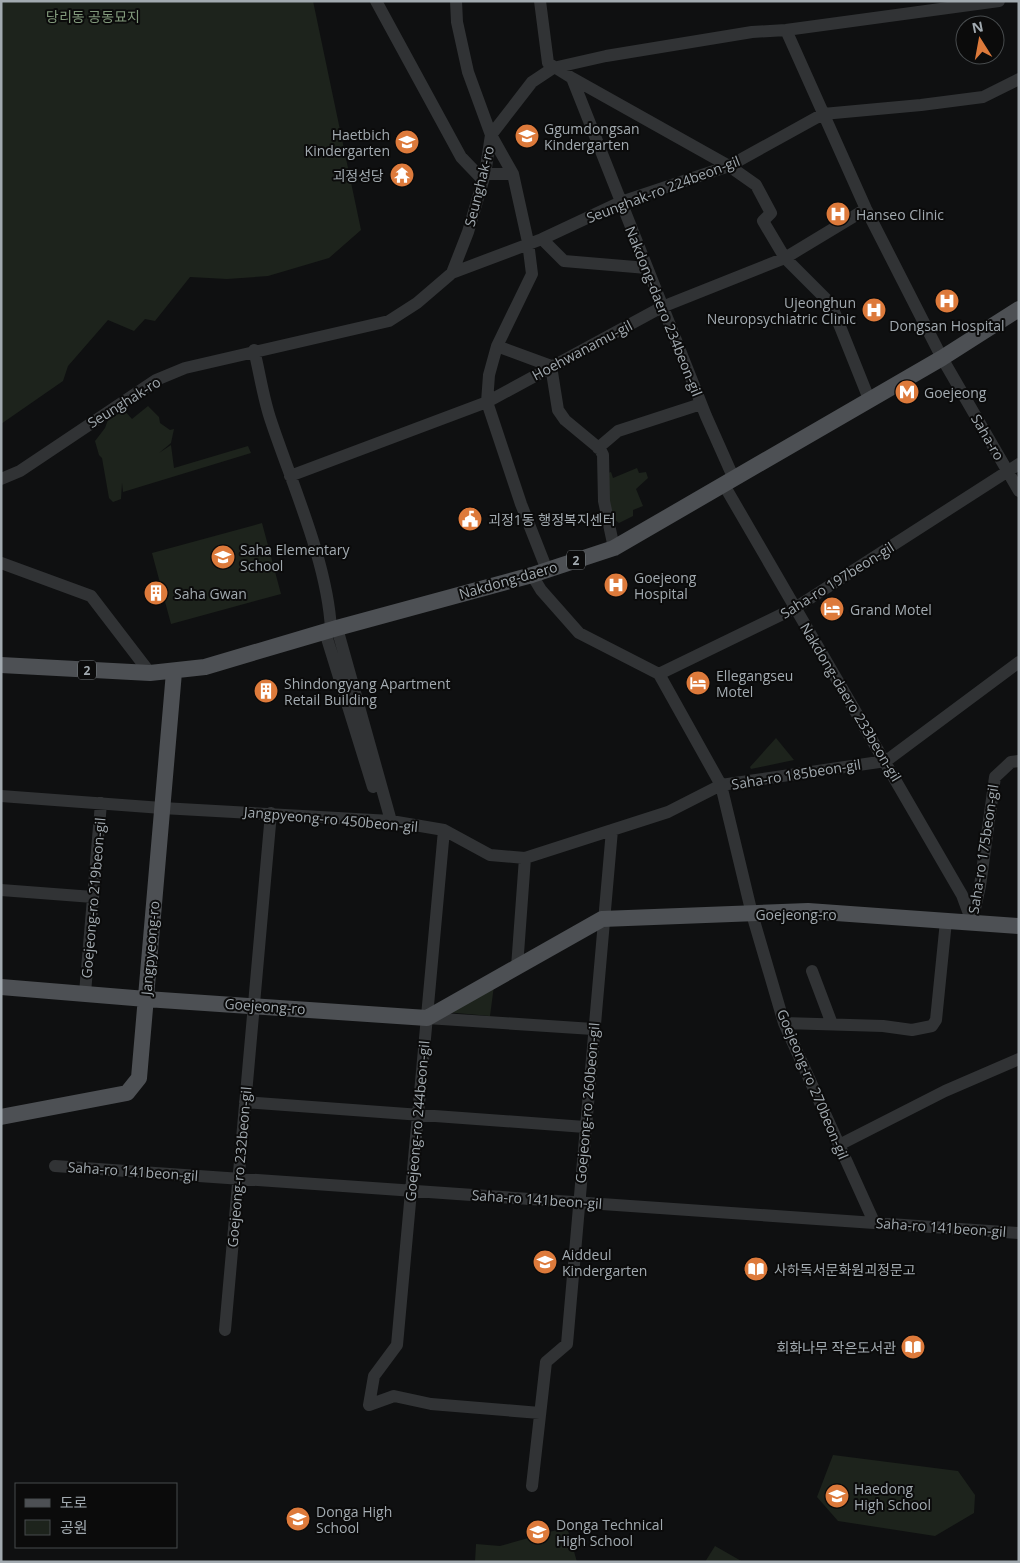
<svg xmlns="http://www.w3.org/2000/svg" width="1020" height="1563" font-family="'Open Sans','Noto Sans KR',sans-serif">
	<rect width="100%" height="100%" fill="#0f1011"/>
	<path fill="#1d231c" d="M1,1H313L361,230L329,258L268,276L227,279L190,277L155,321L145,319L134,331L108,320L68,366L63,381L1,424Z
		M148,406L159,417L160,423L170,430L174,429L171,443L159,453L171,445L174,468L248,446L251,453L123,492L122,483L121,499L113,502L109,498L102,458L99,455L95,441L105,428L108,420L124,410L132,419Z
		M637,468L639,473L646,472L648,478L636,489L643,506L633,510V516L619,523C604,513 609,490 608,473L611,472L613,478Z
		M262,523L281,594L171,624L152,553Z
		M776,738L794,760L751,769L750,767Z
		M495,978L490,1016L434,1011Z
		M833,1455L958,1471L975,1495L974,1513L935,1536L838,1521L817,1497Z
		M567,1527L577,1562H475L476,1544L500,1546Z
		M715,1546L743,1562H705Z"/>
	<g fill="none" stroke-linecap="round" stroke-linejoin="round">
		<path stroke="#313335" stroke-width="12" d="M376,1L461,157L483,180
			M456,1L457,22L468,72L491,135L513,174L528,242L532,274L497,346L489,375L487,402L521,504L547,570
			M540,1L548,63L572,78L706,416L734,479
			M786,30L866,209L942,358L1019,491
			M572,78L729,166L756,185L771,213L763,221L785,258L831,304L869,399
			M485,174H513
			M542,239L564,261L647,268
			M452,273L542,239L621,202L729,166L823,114L921,105L983,97L1019,79
			M497,346L551,366L558,410L565,420L600,449L603,455L604,501L614,548
			M254,350C260,374 263,398 271,421C292,484 328,564 331,630
			M598,448L618,431L701,404
			M290,476L487,402L662,307L785,258L866,209
			M1,479L20,471L156,380L185,368L389,321L417,303L452,273L468,232L485,174L491,135L532,82L553,68L606,56L752,32L786,30L999,1
			M724,485L962,895L972,922
			M1,563L91,596L150,673
			M532,575L541,590L579,633L659,674L721,785L752,914L784,1023L874,1222
			M337,628L391,821
			M325,632L373,787
			M659,674L795,608L1019,464
			M1,796L162,808L391,821L444,830L490,855L525,858L668,812L721,785L886,761L1019,662
			M1,890L93,897
			M972,922L980,886L995,777L1011,762L1019,761
			M517,967L525,858
			M812,971L832,1024
			M85,993L101,803
			M427,1018L593,1029
			M784,1023L883,1026L912,1030L932,1026L936,1020L946,921
			M245,1102L585,1127
			M839,1145L945,1091L1019,1059
			M55,1166L1019,1233
			M225,1330L271,813
			M369,1405L374,1376L397,1345L444,830
			M369,1405L394,1396L431,1404L540,1413
			M532,1486L546,1362L567,1344L612,830"/>
		<path stroke="#4d5054" stroke-width="16" d="M1,665L150,673L205,667L337,628L532,575L614,548L942,358L1019,309
			M1,987L146,999L427,1018L602,919L808,911L1019,926
			M1,1117L127,1093L139,1078L174,672"/>
	</g>
	<defs>
		<symbol id="school-disc" viewBox="-11 -11 22 22"><circle r="9.5" fill="#dd7a3b" stroke="#0b0b0b"/><path d="M0-5L7-2L0 1L-7-2ZM-4 1L0 2.5L4 1V4Q0 6-4 4Z" fill="#fff"/></symbol>
		<symbol id="temple-disc" viewBox="-11 -11 22 22"><circle r="9.5" fill="#dd7a3b" stroke="#0b0b0b"/><path d="M0-6L5-2H3V0L6.5 2.5H4V6H1.5V3h-3V6H-4V2.5H-6.5L-3 0V-2H-5Z" fill="#fff"/></symbol>
		<symbol id="hospital-disc" viewBox="-11 -11 22 22"><circle r="9.5" fill="#dd7a3b" stroke="#0b0b0b"/><path d="M-5-5h3v3.5h4V-5h3V5h-3V1.5h-4V5h-3Z" fill="#fff"/></symbol>
		<symbol id="metro-disc" viewBox="-11 -11 22 22"><circle r="9.5" fill="#dd7a3b" stroke="#0b0b0b"/><path d="M-5.5 5V-5H-3L0 0L3-5H5.5V5H3V-.5L0 4L-3-.5V5Z" fill="#fff"/></symbol>
		<symbol id="civic-disc" viewBox="-11 -11 22 22"><circle r="9.5" fill="#dd7a3b" stroke="#0b0b0b"/><path d="M-.6-6.5H3V-4.5H.6V-3L4-1V1h2V6H-6V1h2V-1L-.6-3ZM-1.2 2.5V6h2.4V2.5Z" fill="#fff"/></symbol>
		<symbol id="building-disc" viewBox="-11 -11 22 22"><circle r="9.5" fill="#dd7a3b" stroke="#0b0b0b"/><path d="M-4-6H4V6H1V3H-1V6H-4ZM-2.5-4.3h1.7v1.8h-1.7ZM.8-4.3h1.7v1.8H.8ZM-2.5-1h1.7V.8h-1.7ZM.8-1h1.7V.8H.8Z" fill="#fff"/></symbol>
		<symbol id="hotel-disc" viewBox="-11 -11 22 22"><circle r="9.5" fill="#dd7a3b" stroke="#0b0b0b"/><path d="M-6-4.5h1.5V1H6V5H4.5V3h-9V5H-6ZM-4 0a1.8 1.8 0 1 1 3.6 0ZM.5 0V-2.5h3Q6-2.5 6 0Z" fill="#fff"/></symbol>
		<symbol id="library-disc" viewBox="-11 -11 22 22"><circle r="9.5" fill="#dd7a3b" stroke="#0b0b0b"/><path d="M-6-4Q-3-5.5-.7-3.5V5Q-3 3-6 4ZM6-4Q3-5.5 .7-3.5V5Q3 3 6 4Z" fill="#fff"/></symbol>
	</defs>
	<g fill-rule="evenodd">
		<use href="#school-disc" x="513" y="122" width="28" height="28"/>
		<use href="#school-disc" x="393" y="128" width="28" height="28"/>
		<use href="#temple-disc" x="388" y="161" width="28" height="28"/>
		<use href="#hospital-disc" x="824" y="200" width="28" height="28"/>
		<use href="#hospital-disc" x="933" y="287" width="28" height="28"/>
		<use href="#hospital-disc" x="860" y="296" width="28" height="28"/>
		<use href="#metro-disc" x="893" y="378" width="28" height="28"/>
		<use href="#civic-disc" x="456" y="505" width="28" height="28"/>
		<use href="#school-disc" x="209" y="543" width="28" height="28"/>
		<use href="#hospital-disc" x="602" y="571" width="28" height="28"/>
		<use href="#building-disc" x="142" y="579" width="28" height="28"/>
		<use href="#hotel-disc" x="818" y="595" width="28" height="28"/>
		<use href="#hotel-disc" x="684" y="669" width="28" height="28"/>
		<use href="#building-disc" x="252" y="677" width="28" height="28"/>
		<use href="#school-disc" x="531" y="1248" width="28" height="28"/>
		<use href="#library-disc" x="742" y="1255" width="28" height="28"/>
		<use href="#library-disc" x="899" y="1333" width="28" height="28"/>
		<use href="#school-disc" x="823" y="1482" width="28" height="28"/>
		<use href="#school-disc" x="284" y="1505" width="28" height="28"/>
		<use href="#school-disc" x="524" y="1518" width="28" height="28"/>
	</g>
	<g text-anchor="middle" dominant-baseline="central" stroke-width="4" stroke-linejoin="round" paint-order="stroke">
		<g fill="#0b0b0b" stroke="#757a7e" stroke-width="1">
			<rect x="567" y="550.5" width="18" height="19" rx="4"/>
			<rect x="78" y="660.5" width="18" height="19" rx="4"/>
		</g>
		<g font-size="12" font-weight="bold" fill="#a2aab0">
			<text x="576" y="560">2</text>
			<text x="87" y="670">2</text>
		</g>
		<g font-size="14" fill="#81997b" stroke="#0b0b0b">
			<text x="93" y="16">당리동 공동묘지</text>
		</g>
		<g font-size="14" fill="#a2aab0" stroke="#0b0b0b" text-anchor="start">
			<text x="544" y="128">Ggumdongsan<tspan x="544" dy="16">Kindergarten</tspan></text>
			<text x="390" y="134" text-anchor="end">Haetbich<tspan x="390" dy="16">Kindergarten</tspan></text>
			<text x="384" y="175" text-anchor="end">괴정성당</text>
			<text x="856" y="214">Hanseo Clinic</text>
			<text x="856" y="302" text-anchor="end">Ujeonghun<tspan x="856" dy="16">Neuropsychiatric Clinic</tspan></text>
			<text x="947" y="325" text-anchor="middle">Dongsan Hospital</text>
			<text x="924" y="392">Goejeong</text>
			<text x="488" y="519">괴정1동 행정복지센터</text>
			<text x="240" y="549">Saha Elementary<tspan x="240" dy="16">School</tspan></text>
			<text x="634" y="577">Goejeong<tspan x="634" dy="16">Hospital</tspan></text>
			<text x="174" y="593">Saha Gwan</text>
			<text x="850" y="609">Grand Motel</text>
			<text x="716" y="675">Ellegangseu<tspan x="716" dy="16">Motel</tspan></text>
			<text x="284" y="683">Shindongyang Apartment<tspan x="284" dy="16">Retail Building</tspan></text>
			<text x="562" y="1254">Aiddeul<tspan x="562" dy="16">Kindergarten</tspan></text>
			<text x="774" y="1269">사하독서문화원괴정문고</text>
			<text x="896" y="1347" text-anchor="end">회화나무 작은도서관</text>
			<text x="854" y="1488">Haedong<tspan x="854" dy="16">High School</tspan></text>
			<text x="316" y="1511">Donga High<tspan x="316" dy="16">School</tspan></text>
			<text x="556" y="1524">Donga Technical<tspan x="556" dy="16">High School</tspan></text>
		</g>
		<g font-size="14" fill="#a2aab0" stroke="#0b0b0b">
			<text transform="translate(479 186) rotate(-76)">Seunghak-ro</text>
			<text transform="translate(663 189) rotate(-21)">Seunghak-ro 224beon-gil</text>
			<text transform="translate(664 311) rotate(68)">Nakdong-daero 234beon-gil</text>
			<text transform="translate(582 350) rotate(-28)">Hoehwanamu-gil</text>
			<text transform="translate(124 402) rotate(-32)">Seunghak-ro</text>
			<text transform="translate(988 437) rotate(60)">Saha-ro</text>
			<text transform="translate(508 580) rotate(-16)">Nakdong-daero</text>
			<text transform="translate(837 580) rotate(-32)">Saha-ro 197beon-gil</text>
			<text transform="translate(851 702) rotate(59)">Nakdong-daero 233beon-gil</text>
			<text transform="translate(796 774) rotate(-9)">Saha-ro 185beon-gil</text>
			<text transform="translate(331 819) rotate(5)">Jangpyeong-ro 450beon-gil</text>
			<text transform="translate(983 849) rotate(-81)">Saha-ro 175beon-gil</text>
			<text transform="translate(93 898) rotate(-85)">Goejeong-ro 219beon-gil</text>
			<text x="796" y="914">Goejeong-ro</text>
			<text transform="translate(150 948) rotate(-85)">Jangpyeong-ro</text>
			<text transform="translate(265 1006) rotate(4)">Goejeong-ro</text>
			<text transform="translate(813 1084) rotate(67)">Goejeong-ro 270beon-gil</text>
			<text transform="translate(587 1103) rotate(-85)">Goejeong-ro 260beon-gil</text>
			<text transform="translate(417 1121) rotate(-85)">Goejeong-ro 244beon-gil</text>
			<text transform="translate(239 1167) rotate(-85)">Goejeong-ro 232beon-gil</text>
			<text transform="translate(133 1171) rotate(4)">Saha-ro 141beon-gil</text>
			<text transform="translate(537 1199) rotate(4)">Saha-ro 141beon-gil</text>
			<text transform="translate(941 1227) rotate(4)">Saha-ro 141beon-gil</text>
		</g>
	</g>
	<rect width="1020" height="1563" fill="none" stroke="#a2aab0" stroke-width="5"/>
	<rect x="15" y="1483" width="162" height="65" fill="#0b0b0b" stroke="#474b4d"/>
	<rect x="25" y="1499" width="25" height="8" fill="#4d5054" stroke="#474b4d"/>
	<text x="60" y="1508" font-size="15" fill="#a2aab0">도로</text>
	<rect x="25" y="1520" width="25" height="15" fill="#1d231c" stroke="#474b4d"/>
	<text x="60" y="1533" font-size="15" fill="#a2aab0">공원</text>
	<g transform="translate(980 40) rotate(349)"><circle r="24" fill="#0b0b0b" stroke="#474b4d"/>
	<path d="M0-4L9 19L0 12L-9 19Z" fill="#dd7a3b"/>
	<text y="-8" font-size="14" font-weight="bold" text-anchor="middle" fill="#a2aab0">N</text>
	</g>
</svg>
